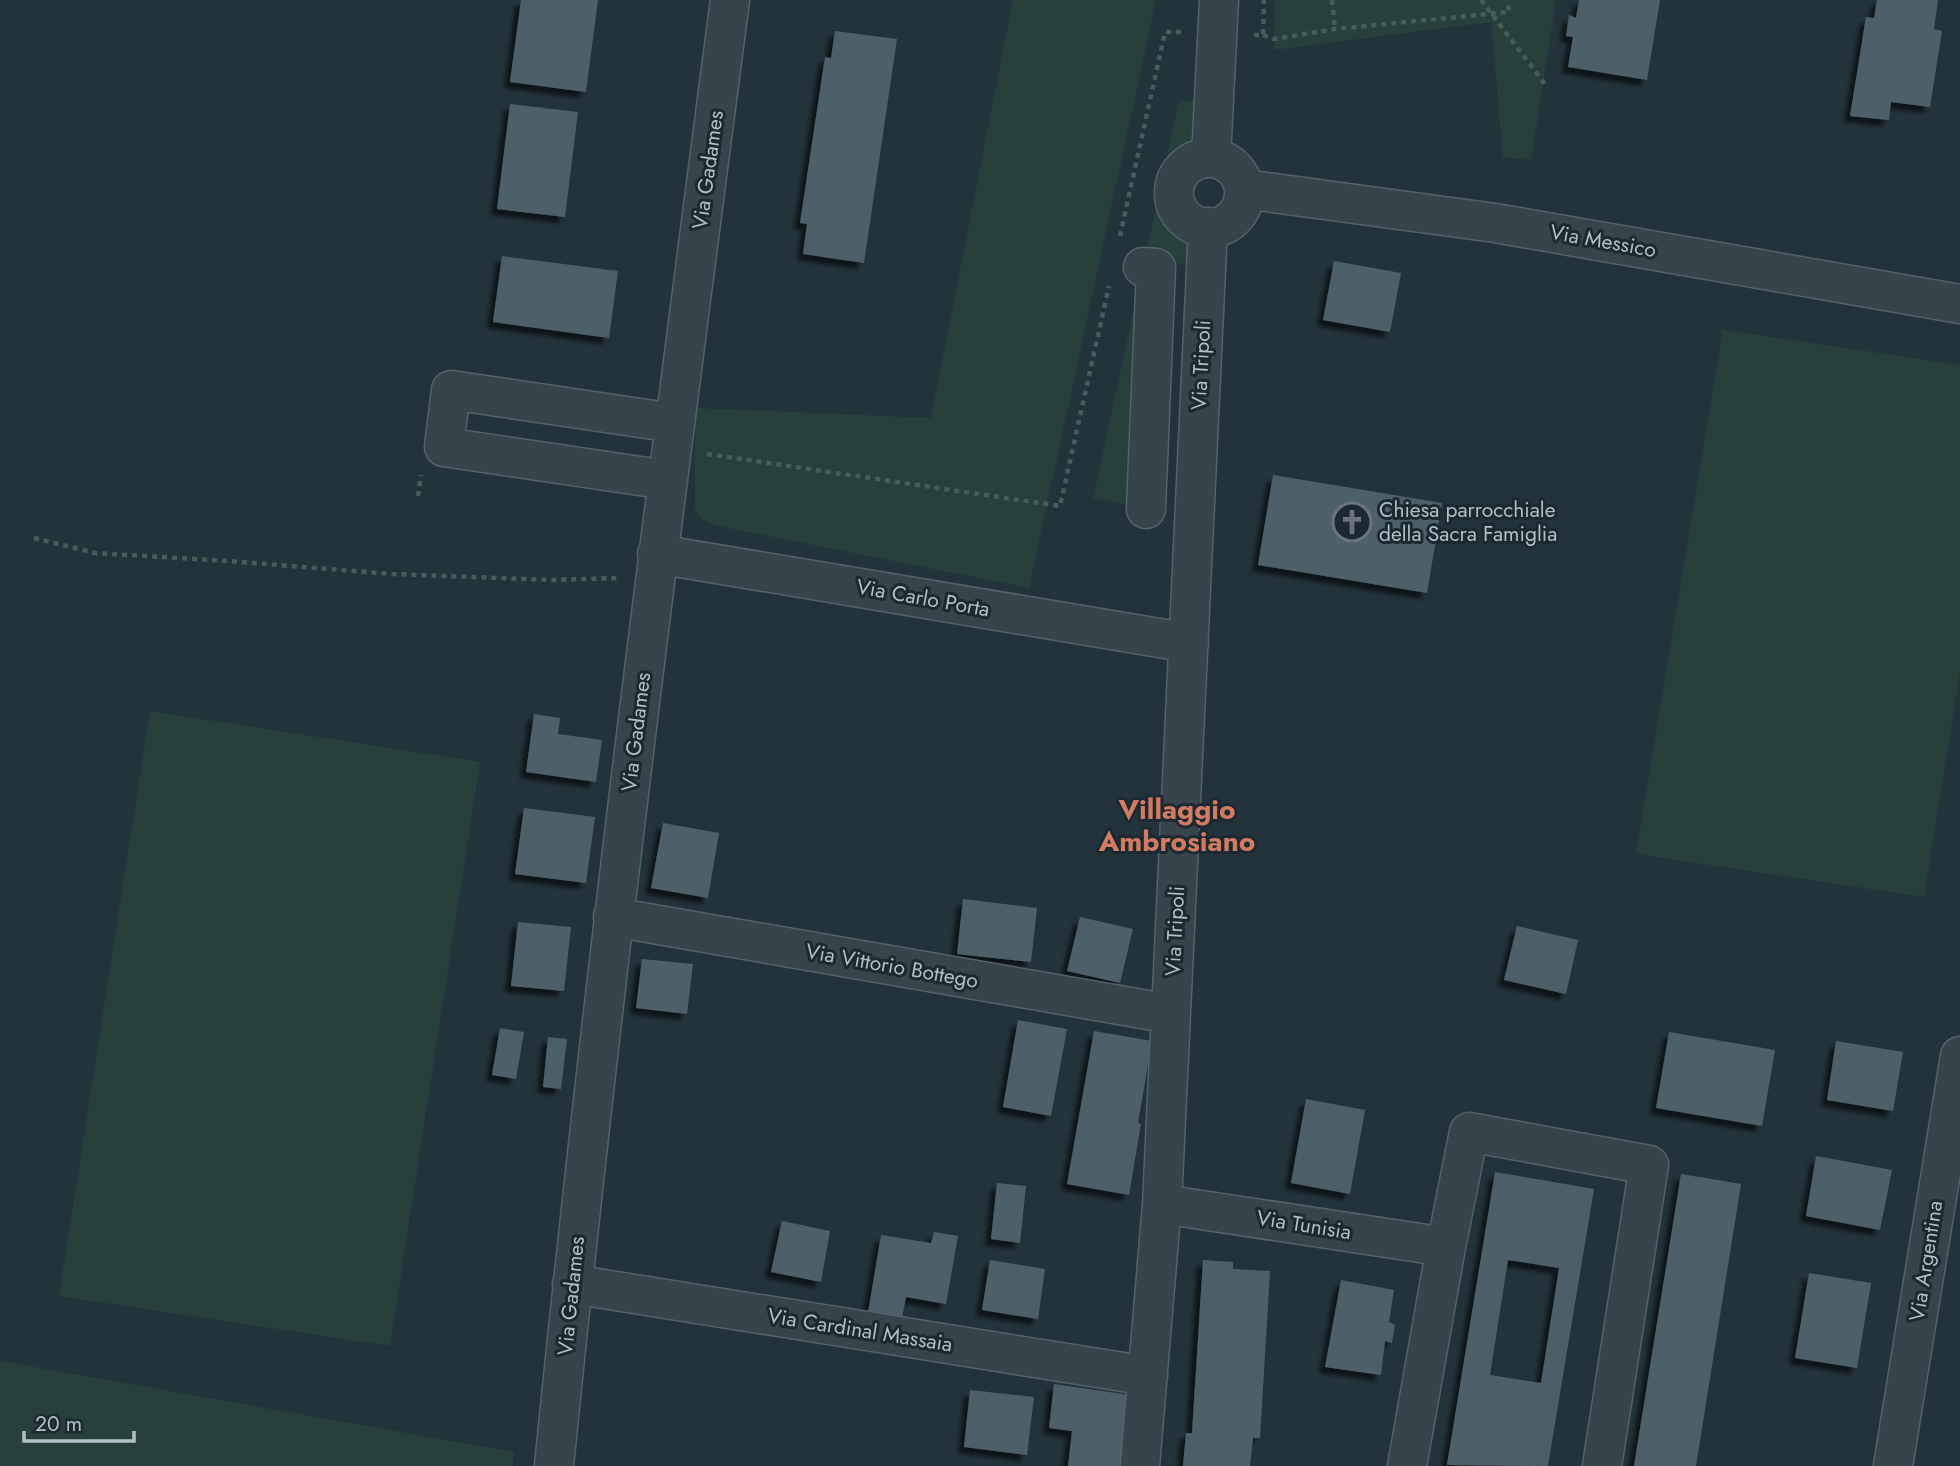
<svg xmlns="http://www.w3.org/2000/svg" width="1960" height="1466" font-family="Jost,sans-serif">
	<defs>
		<filter id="shadow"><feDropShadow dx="-6" dy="6" stdDeviation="2" flood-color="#0009"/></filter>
	</defs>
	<rect width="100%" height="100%" fill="#23333b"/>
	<path fill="#28403c" d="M1013,0H1156L1029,588L718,526L703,520L695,509V408L931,418Z
		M1275,0H1556L1531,160L1503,157L1491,22L1274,50Z
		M1179,101H1199L1197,136L1190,150L1177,163L1170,178V197L1177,215L1191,230L1194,264L1151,263L1141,507L1093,498Z
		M1723,330L1960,365V672L1924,897L1636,854Z
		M150,711L480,762L390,1346L59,1296Z
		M0,1361L514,1452L513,1466H0Z"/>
	<path fill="#4e6069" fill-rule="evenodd" filter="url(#shadow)" d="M521,0H598L586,92L510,82Z
		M1579,0H1660L1647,80L1568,67L1573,37L1566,36L1569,15L1576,18Z
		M1877,0H1938L1934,29L1942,31L1930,107L1891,102L1889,120L1850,116L1866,17L1874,18Z
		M835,31L897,39L864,263L803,254L807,224L800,223L825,57L831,58Z
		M510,104L578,112L565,217L497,209Z
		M502,256L618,271L609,338L493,322Z
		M1334,261L1401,273L1390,332L1323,320Z
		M1273,475L1442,503L1427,593L1258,565Z
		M534,714L560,718L558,734L602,740L596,782L526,772Z
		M524,808L595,817L586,883L515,874Z
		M663,823L719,833L708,898L651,888Z
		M963,899L1037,908L1031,962L957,954Z
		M1080,917L1133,929L1120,983L1067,971Z
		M518,922L571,927L564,991L511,986Z
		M1517,926L1578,940L1566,994L1504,980Z
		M642,959L693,964L687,1014L636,1008Z
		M1018,1020L1067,1029L1051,1116L1003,1107Z
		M500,1028L524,1032L516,1079L492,1075Z
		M1094,1031L1152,1041L1138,1123L1141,1124L1129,1195L1067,1184Z
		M1669,1032L1775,1050L1762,1126L1656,1108Z
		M548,1037L567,1039L561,1089L543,1087Z
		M1836,1041L1903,1052L1893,1111L1827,1100Z
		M1306,1099L1365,1110L1350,1194L1291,1183Z
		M1816,1156L1892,1170L1880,1230L1806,1216Z
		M1495,1172L1594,1189L1548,1466L1447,1465ZM1508,1260L1559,1268L1541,1383L1490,1375Z
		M1681,1174L1741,1184L1696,1466H1634Z
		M997,1183L1026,1186L1020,1243L991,1239Z
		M782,1221L830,1231L821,1282L771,1272Z
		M934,1232L958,1236L946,1304L906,1297L902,1318L868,1313L881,1235L931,1243Z
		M990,1260L1045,1269L1038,1319L982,1310Z
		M1203,1260L1233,1262V1269L1270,1271L1260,1438H1253L1250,1466H1183L1186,1433H1192Z
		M1809,1273L1871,1283L1857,1368L1795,1358Z
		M1341,1280L1394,1290L1389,1322L1395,1325L1392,1343L1385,1341L1381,1375L1325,1367Z
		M1054,1384L1129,1395L1125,1466H1068L1072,1431L1049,1428Z
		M970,1390L1034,1397L1027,1455L964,1447Z"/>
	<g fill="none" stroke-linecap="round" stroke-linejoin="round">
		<defs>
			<path id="minor" d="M1211,158L1219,0
				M1174 193a35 35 0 1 1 70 0a35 35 0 1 1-70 0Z
				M1244,189L1495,223L1960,304
				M1143,267L1156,268L1146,509
				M667,480L444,447L451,390L674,423
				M657,554L1189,643
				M613,917L1171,1014
				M1162,1204L1446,1247
				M572,1284L1148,1376
				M554,1466C603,976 666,488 730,0
				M1140,1466L1162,1204L1208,227
				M1407,1466L1446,1247L1469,1132L1649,1165L1602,1466
				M1893,1466L1960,1056"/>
		</defs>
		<use href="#minor" stroke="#556269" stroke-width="41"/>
		<path stroke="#475d5a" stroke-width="4.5" stroke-dasharray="5 5" stroke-linecap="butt" d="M1332,0L1335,29
			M1481,0L1545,84
			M1254,35H1263L1264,0
			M1263,35L1274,39L1335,29L1509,12L1508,0
			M1120,236L1165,32H1182
			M707,454L1060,506L1109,286
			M418,496L421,475
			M34,538L95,553L228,561L392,574L552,580L618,578"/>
		<use href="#minor" stroke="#37444b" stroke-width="38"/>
	</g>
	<defs>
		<symbol id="church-ring" viewBox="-11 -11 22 22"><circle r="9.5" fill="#1c2930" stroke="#6b7280" stroke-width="1.5"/><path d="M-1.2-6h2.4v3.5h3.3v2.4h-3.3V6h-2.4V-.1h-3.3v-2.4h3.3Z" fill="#6b7280"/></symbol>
	</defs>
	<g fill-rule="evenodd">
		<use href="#church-ring" x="1330" y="500" width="44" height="44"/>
	</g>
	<g text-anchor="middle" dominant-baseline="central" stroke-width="6" stroke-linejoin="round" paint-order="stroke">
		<g font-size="21" fill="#b2bfc7" stroke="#1c2930">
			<text transform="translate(708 170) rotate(-82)">Via Gadames</text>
			<text transform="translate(1603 241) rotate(10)">Via Messico</text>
			<text transform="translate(1201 365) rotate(-87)">Via Tripoli</text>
			<text transform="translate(923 598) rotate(10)">Via Carlo Porta</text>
			<text transform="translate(636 732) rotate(-83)">Via Gadames</text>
			<text transform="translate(1175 931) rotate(-87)">Via Tripoli</text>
			<text transform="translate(892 966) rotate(10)">Via Vittorio Bottego</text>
			<text transform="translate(1304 1225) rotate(9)">Via Tunisia</text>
			<text transform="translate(1926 1261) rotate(-81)">Via Argentina</text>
			<text transform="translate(571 1296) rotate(-84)">Via Gadames</text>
			<text transform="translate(860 1330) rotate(9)">Via Cardinal Massaia</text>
		</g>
		<g font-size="21" fill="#b2bfc7" stroke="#1c2930" text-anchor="start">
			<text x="1379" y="510">Chiesa parrocchiale<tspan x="1379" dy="24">della Sacra Famiglia</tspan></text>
		</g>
		<g font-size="28" font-weight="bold" fill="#d17b63" stroke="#1c2930">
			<text x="1177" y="809">Villaggio<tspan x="1177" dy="32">Ambrosiano</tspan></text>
		</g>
	</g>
	<path d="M24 1431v10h110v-10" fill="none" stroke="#b2bfc7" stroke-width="3.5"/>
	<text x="35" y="1431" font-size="21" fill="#b2bfc7" stroke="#1c2930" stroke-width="5" paint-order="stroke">20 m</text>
</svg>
